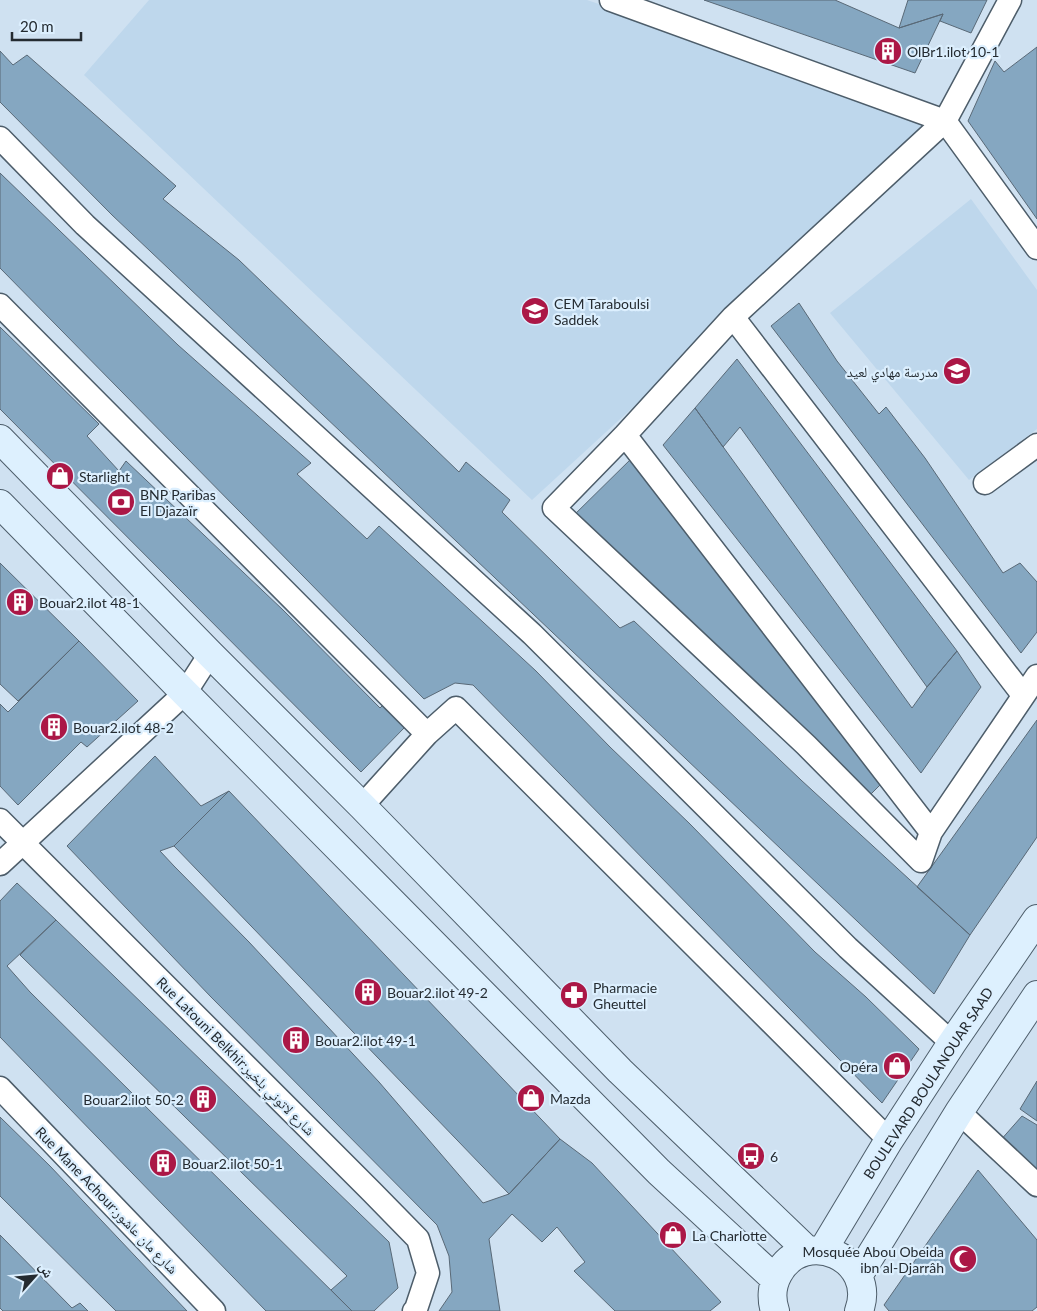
<svg xmlns="http://www.w3.org/2000/svg" width="1037" height="1311" font-family="Lato,'Noto Naskh Arabic',sans-serif">
	<rect width="100%" height="100%" fill="#cfe1f1"/>
	<path fill="#bed7ec" d="M149,0H587L945,121L532,500L84,75Z
		M971,199L1037,290V429L969,480L830,313Z"/>
	<path fill="#85a7c1" stroke="#596977" d="M704,0H835L899,28L943,14L915,73Z
		M908,0H987L971,33L940,21L943,14L899,28Z
		M1037,47V219L968,121L995,61L1004,72Z
		M0,51L13,65L27,55L176,186L163,199L239,260L459,472L466,462L510,500L502,512L620,628L634,621L801,780L970,935L934,994L112,215L0,102Z
		M0,173L178,345L311,463L297,474L367,539L379,526L536,671L610,747L690,824L815,952L866,997L919,1049L882,1103L473,685L455,683L424,699L0,268Z
		M799,303L837,361L879,414L886,407L925,458L1003,573L1020,563L1037,582V632L1021,653L771,326Z
		M0,327L99,424L87,436L119,471L126,461L283,610L380,708L384,704L405,727L361,772L0,409Z
		M737,359L957,651L927,687L740,427L723,447L695,408Z
		M695,408L912,708L927,687L957,651L981,687L921,773L663,445Z
		M635,455L882,783L861,804L568,521Z
		M0,563L79,641L18,701L0,684Z
		M79,641L138,701L87,747L81,742L18,805L0,786V704L8,712Z
		M1037,720V837L970,935L917,887Z
		M155,756L201,806L229,791L174,846L160,851L174,866L249,942L379,1082L483,1203L509,1194L560,1139L592,1163L721,1302L710,1311H615L574,1271L585,1262L557,1227L542,1242L512,1214L489,1239L500,1311H439L452,1292L449,1256L437,1225L211,997L67,846Z
		M229,791L560,1139L509,1194L174,846Z
		M17,883L56,920L7,966L30,992L352,1311H266L0,1037V901Z
		M56,920L389,1242L398,1288L374,1311H352L331,1290L347,1276L20,955Z
		M1037,1081V1121L1020,1109Z
		M1022,1116L1037,1125V1176L999,1142Z
		M0,1117L50,1166L187,1311H116L0,1196Z
		M978,1170L1037,1240V1307L1032,1311H889L884,1305Z
		M0,1235L72,1308L80,1303L88,1311H3L0,1308Z"/>
	<g fill="none" stroke-linecap="round" stroke-linejoin="round">
		<defs>
			<path id="minor" d="M611,0L945,121L1037,248
				M1010,0L945,121L733,317L625,435L554,508L806,745L921,861L931,832L1037,676
				M0,138L85,225L532,634L848,948L952,1043
				M0,305L427,734
				M733,317L1023,695
				M625,435L931,832
				M985,483L1037,445
				M362,806L427,734L456,708L889,1140
				M0,820L371,1191L418,1239L428,1273L416,1309L414,1311
				M0,864L185,693L210,654
				M0,1088L214,1311
				M959,1112L1037,1185"/>
			<path id="secondary" d="M0,439L210,654L362,806L620,1071L808,1251
				M0,504L185,693L659,1172L775,1279
				M823,1250L889,1140L952,1043L1037,919
				M858,1276L959,1112L1037,995
				M775,1311C771,1299 772,1285 778,1274C805,1225 878,1259 859,1311"/>
		</defs>
		<use href="#minor" stroke="#4d5d6a" stroke-width="25"/>
		<use href="#secondary" stroke="#4d5d6a" stroke-width="30"/>
		<use href="#minor" stroke="#fff" stroke-width="22"/>
		<use href="#secondary" stroke="#ddf0fe" stroke-width="28"/>
	</g>
	<defs>
		<symbol id="building-disc" viewBox="-11 -11 22 22"><circle r="9.5" fill="#ab1746" stroke="#dceffe"/><path d="M-4-6H4V6H1V3H-1V6H-4ZM-2.5-4.3h1.7v1.8h-1.7ZM.8-4.3h1.7v1.8H.8ZM-2.5-1h1.7V.8h-1.7ZM.8-1h1.7V.8H.8Z" fill="#fff"/></symbol>
		<symbol id="school-disc" viewBox="-11 -11 22 22"><circle r="9.5" fill="#ab1746" stroke="#dceffe"/><path d="M0-5L7-2L0 1L-7-2ZM-4 1L0 2.5L4 1V4Q0 6-4 4Z" fill="#fff"/></symbol>
		<symbol id="shop-disc" viewBox="-11 -11 22 22"><circle r="9.5" fill="#ab1746" stroke="#dceffe"/><path d="M-5-2.5h2.3a2.7 3.5 0 0 1 5.4 0H5L5.5 6h-11ZM-1.5-2.5h3a1.5 2.3 0 0 0-3 0Z" fill="#fff"/></symbol>
		<symbol id="bank-disc" viewBox="-11 -11 22 22"><circle r="9.5" fill="#ab1746" stroke="#dceffe"/><path d="M-6-4H6V4H-6ZM0-2.3a2.3 2.3 0 1 0 0 4.6a2.3 2.3 0 1 0 0-4.6Z" fill="#fff"/></symbol>
		<symbol id="pharmacy-disc" viewBox="-11 -11 22 22"><circle r="9.5" fill="#ab1746" stroke="#dceffe"/><path d="M-2-6h4v4h4v4h-4v4h-4v-4h-4v-4h4Z" fill="#fff"/></symbol>
		<symbol id="bus-disc" viewBox="-11 -11 22 22"><circle r="9.5" fill="#ab1746" stroke="#dceffe"/><path d="M-5-6H5V4H4V6H2V4H-2V6H-4V4H-5ZM-3.5-4V0h7V-4ZM-3.5 1.2v1.5H-2V1.2ZM2 1.2v1.5H3.5V1.2Z" fill="#fff"/></symbol>
		<symbol id="mosque-disc" viewBox="-11 -11 22 22"><circle r="9.5" fill="#ab1746" stroke="#dceffe"/><path d="M3.5-4.9A6 6 0 1 0 3.5 4.9A5 5 0 1 1 3.5-4.9Z" fill="#fff"/></symbol>
	</defs>
	<g fill-rule="evenodd">
		<use href="#building-disc" x="872" y="35" width="32" height="32"/>
		<use href="#school-disc" x="519" y="295" width="32" height="32"/>
		<use href="#school-disc" x="941" y="355" width="32" height="32"/>
		<use href="#shop-disc" x="44" y="460" width="32" height="32"/>
		<use href="#bank-disc" x="105" y="486" width="32" height="32"/>
		<use href="#building-disc" x="4" y="586" width="32" height="32"/>
		<use href="#building-disc" x="38" y="711" width="32" height="32"/>
		<use href="#building-disc" x="352" y="976" width="32" height="32"/>
		<use href="#pharmacy-disc" x="558" y="979" width="32" height="32"/>
		<use href="#building-disc" x="280" y="1024" width="32" height="32"/>
		<use href="#shop-disc" x="881" y="1050" width="32" height="32"/>
		<use href="#shop-disc" x="515" y="1082" width="32" height="32"/>
		<use href="#building-disc" x="187" y="1083" width="32" height="32"/>
		<use href="#bus-disc" x="735" y="1140" width="32" height="32"/>
		<use href="#building-disc" x="147" y="1147" width="32" height="32"/>
		<use href="#shop-disc" x="657" y="1219" width="32" height="32"/>
		<use href="#mosque-disc" x="947" y="1243" width="32" height="32"/>
	</g>
	<g text-anchor="middle" dominant-baseline="central" stroke-width="4.5" stroke-linejoin="round" paint-order="stroke">
		<g font-size="14" fill="#242b31" stroke="#dceffe" text-anchor="start">
			<text x="907" y="51">OlBr1.ilot 10-1</text>
			<text x="554" y="303">CEM Taraboulsi<tspan x="554" dy="16">Saddek</tspan></text>
			<text x="938" y="371" text-anchor="end">مدرسة مهادي لعيد</text>
			<text x="79" y="476">Starlight</text>
			<text x="140" y="494">BNP Paribas<tspan x="140" dy="16">El Djazaïr</tspan></text>
			<text x="39" y="602">Bouar2.ilot 48-1</text>
			<text x="73" y="727">Bouar2.ilot 48-2</text>
			<text x="593" y="987">Pharmacie<tspan x="593" dy="16">Gheuttel</tspan></text>
			<text x="387" y="992">Bouar2.ilot 49-2</text>
			<text x="315" y="1040">Bouar2.ilot 49-1</text>
			<text x="878" y="1066" text-anchor="end">Opéra</text>
			<text x="550" y="1098">Mazda</text>
			<text x="184" y="1099" text-anchor="end">Bouar2.ilot 50-2</text>
			<text x="770" y="1156">6</text>
			<text x="182" y="1163">Bouar2.ilot 50-1</text>
			<text x="692" y="1235">La Charlotte</text>
			<text x="944" y="1251" text-anchor="end">Mosquée Abou Obeida<tspan x="944" dy="16">ibn al-Djarrâh</tspan></text>
		</g>
		<g font-size="14" fill="#242b31" stroke="#dceffe">
			<text transform="translate(236 1056) rotate(45)">Rue Latouni Belkhir;شارع لاتوني بلخير</text>
			<text transform="translate(928 1083) rotate(-57)">BOULEVARD BOULANOUAR SAAD</text>
			<text transform="translate(107 1200) rotate(46)">Rue Mane Achour;شارع مان عاشور</text>
		</g>
	</g>
	<g transform="translate(35 1276) rotate(63)" stroke="#dceffe" stroke-width="4" paint-order="stroke">
	<path d="M0-4L9 19L0 12L-9 19Z" fill="#242b31"/>
	<text y="-8" font-size="14" font-weight="bold" text-anchor="middle" fill="#242b31">ش</text>
	</g>
	<path d="M12 32v8h69v-8" fill="none" stroke="#242b31" stroke-width="2.5"/>
	<text x="20" y="32" font-size="15" fill="#242b31" stroke="#dceffe" stroke-width="4" paint-order="stroke">20 m</text>
</svg>
